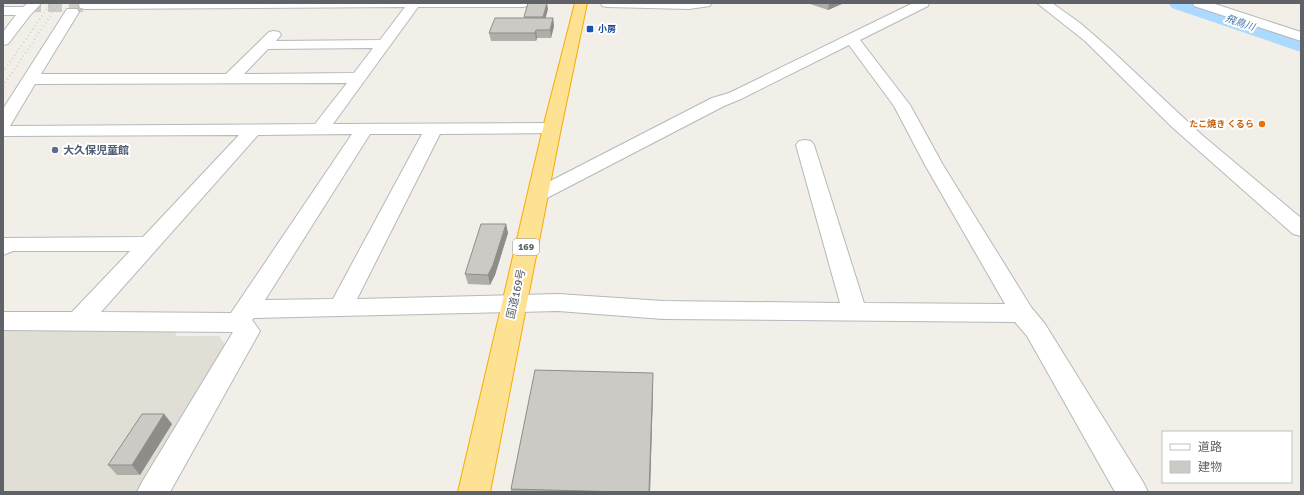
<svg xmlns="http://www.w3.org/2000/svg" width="1304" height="495" font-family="Signika,'Noto Sans JP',sans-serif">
	<rect width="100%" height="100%" fill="#f1efe8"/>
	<path fill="#e1ded6" d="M3,330H178L175,336H219L227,347L141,492H3Z"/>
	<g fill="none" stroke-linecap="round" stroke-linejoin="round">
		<path fill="#aadaff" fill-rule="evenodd" d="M1168,3H1203L1301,35V52L1172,8Z"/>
		<path stroke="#ccccc8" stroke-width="14" stroke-dasharray="14 7" stroke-linecap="butt" d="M27,5H85"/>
		<defs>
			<path id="minor" d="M28,3H39L40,5L31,14L8,44L3,45V32L16,15H3V7H23Z
				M80,3H529L528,6L523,7H418L333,124L552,123L558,124L561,128L558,132L552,133L440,134L357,299L558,294L663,301L840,303L796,145L799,141L805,140L811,141L814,145L864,303L1005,304L925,165L894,106L849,45L741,99L724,106L545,199L538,201L531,199L528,195L531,191L712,98L729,93L913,3H929L928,6L860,40L910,105L943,165L1031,307L1045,324L1143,482L1148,492H1115L1027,336L1015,322L663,319L558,311L254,318L252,320L260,331L170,492H137L142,482L233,332L3,330V312H72L130,251H13L3,255V238L143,237L239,135L3,136V109L67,9H77L79,12L41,74H226L269,32L274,31L279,32L281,35L276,41L380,40L405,7L85,9L80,8L79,5ZM373,48L354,73L244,74L268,49ZM347,83L315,124L10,126L35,84ZM352,134L231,313L101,312L258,135ZM370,134H422L333,299L265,300Z
				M601,3H711L710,6L689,9L607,7L602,6Z
				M1037,3H1052L1080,23L1110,49L1202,135L1301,218V236L1293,234L1172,127L1085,41Z
				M1193,3H1212L1301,32V41L1194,6Z"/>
			<path id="highway" d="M575,3H587L561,128L490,492H458L543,128Z"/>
		</defs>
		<use href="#minor" stroke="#b5b8bc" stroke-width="2"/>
		<use href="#highway" stroke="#f9ab00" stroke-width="2"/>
		<use href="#minor" fill="#fff" fill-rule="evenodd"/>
		<use href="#highway" fill="#fde293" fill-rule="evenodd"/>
		<path stroke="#b6b7b8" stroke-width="2" stroke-dasharray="0.5 3.5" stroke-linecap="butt" d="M3,72L51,3
			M3,86L59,3"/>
		<path stroke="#b6b7b8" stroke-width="2.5" stroke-dasharray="1 4" stroke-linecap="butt" d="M3,87L4,85"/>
	</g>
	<path fill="#afaea9" d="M807,3H844L828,10Z
		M548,9L545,18H553L554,26L551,38H537L536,41H491L489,33L524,18V17Z
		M506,224L508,233L495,275L490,285L468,284L465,274Z
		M653,390L650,492H511V489Z
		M164,414L172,424L140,475H117L108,465Z"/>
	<path fill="#8f8d8a" d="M547,3L548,9L544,24L543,17Z
		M829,3H844L828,10Z
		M553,18L554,26L551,38L550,30Z
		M536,30L537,38L536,41L535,33Z
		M506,224L508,233L495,275L490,285L488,275Z
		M653,373V390L650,492H649Z
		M164,414L172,424L140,475L132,465Z"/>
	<path fill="#cccac5" stroke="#8f8d8a" d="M528,3H547L543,17H524Z
		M495,18H553L550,30H536L535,33H489Z
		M481,224H506L493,265L488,275L465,274Z
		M535,370L653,373L649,492H624L511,489Z
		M142,414H164L132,465H108Z"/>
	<rect fill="#1a4fb4" stroke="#fff" stroke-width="1.5" x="586" y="25" width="8" height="8" rx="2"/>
	<circle fill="#e8710a" stroke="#fff" stroke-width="1.5" cx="1262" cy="124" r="4"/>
	<circle fill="#5c6f8a" stroke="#fff" stroke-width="1.5" cx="55" cy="150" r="4"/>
	<g text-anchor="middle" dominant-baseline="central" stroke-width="4" stroke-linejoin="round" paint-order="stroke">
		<g font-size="9" font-weight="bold" fill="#164399" stroke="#fff" text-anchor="start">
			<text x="598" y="29">小房</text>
		</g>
		<g font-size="9" font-weight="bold" fill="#c56008" stroke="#fff" text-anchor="end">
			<text x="1254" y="124">たこ焼き くるら</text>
		</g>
		<g font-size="10" font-style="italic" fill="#4174aa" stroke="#fff">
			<text transform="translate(1240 23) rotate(19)">飛鳥川</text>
		</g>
		<rect fill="#fff" stroke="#8f9295" stroke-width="1" x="513" y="239" width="26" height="16" rx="3"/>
		<g font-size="10" font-weight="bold" fill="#5f6368">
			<text x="526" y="247">169</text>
		</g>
		<g font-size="11" font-weight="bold" fill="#4e5e75" stroke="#fff" text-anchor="start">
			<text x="63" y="150">大久保児童館</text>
		</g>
		<g font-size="11" fill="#5f6368" stroke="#fff">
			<text transform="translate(516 294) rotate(-77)">国道169号</text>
		</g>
	</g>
	<rect width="1304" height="495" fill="none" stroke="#5f6368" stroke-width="8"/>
	<rect x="1162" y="431" width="130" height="52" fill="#ffffff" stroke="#bfc1c3"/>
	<rect x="1170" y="444" width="20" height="6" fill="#ffffff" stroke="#bfc1c3"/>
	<text x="1198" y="451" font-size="12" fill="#5f6368">道路</text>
	<rect x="1170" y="461" width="20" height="12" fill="#cccac5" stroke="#bfc1c3"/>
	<text x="1198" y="471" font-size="12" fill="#5f6368">建物</text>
</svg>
